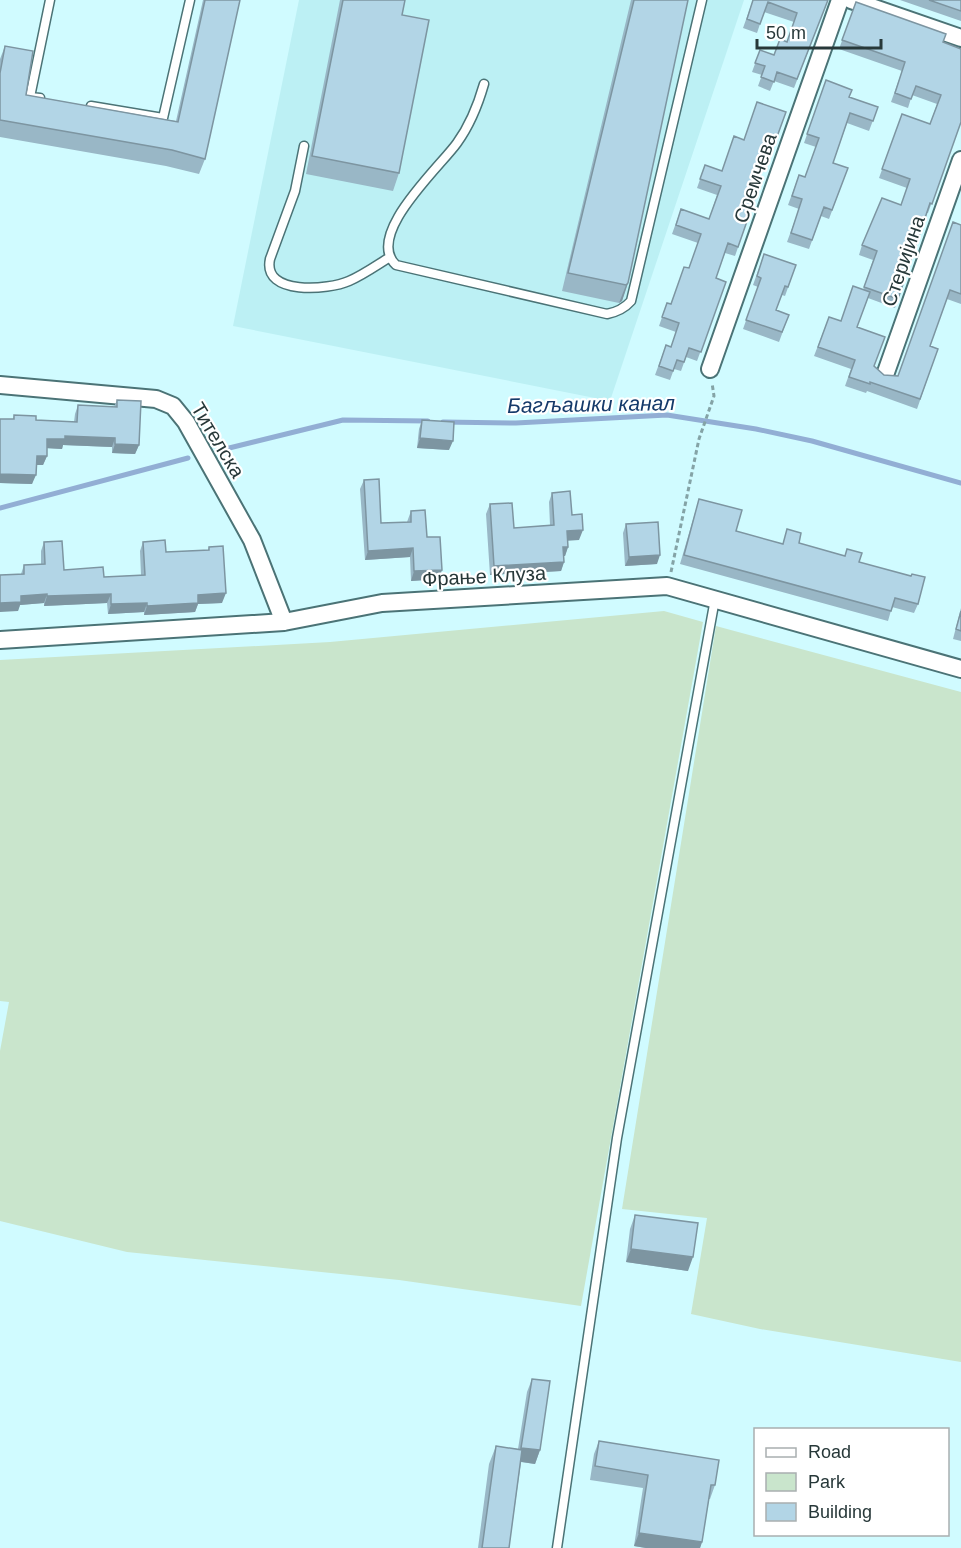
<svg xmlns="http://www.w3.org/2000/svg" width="961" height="1548" font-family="Helvetica,sans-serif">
	<rect width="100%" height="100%" fill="#d0fbff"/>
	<path fill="#bcf0f4" d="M299,0H744L610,401L233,326Z"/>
	<path fill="#c9e5cc" d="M664,611L703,622L581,1306L399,1280L127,1252L0,1221V1051L9,1002L0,1001V660L330,642Z
		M716,626L961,692V1362L760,1329L691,1314L707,1218L622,1209Z"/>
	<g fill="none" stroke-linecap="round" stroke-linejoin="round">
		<path stroke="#92aed4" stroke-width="5" d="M443,422L516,423L667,415L756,429L812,441L961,483
			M217,451L343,420L428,421
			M0,508L188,458"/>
		<defs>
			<path id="service" d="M484,84C478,105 470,125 457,143C440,167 364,235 396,265L607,314C617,312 624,309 631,301L702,0
				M40,98L30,97L50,0
				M91,106L163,118L190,0
				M304,146L295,191L270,259C262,296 329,290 349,281C363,275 377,265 390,257
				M557,1548L617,1138L715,599"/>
			<path id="minor" d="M851,0L961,38
				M710,369L840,0
				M885,375L961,160
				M0,385L156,399L173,406L186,422L252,540L284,622
				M0,640L284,622L382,603L667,586L961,669"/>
		</defs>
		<use href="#service" stroke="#4b7376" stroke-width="11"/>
		<use href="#minor" stroke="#4b7376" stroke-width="20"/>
		<path stroke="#84a3a6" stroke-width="3" stroke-dasharray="4.5 3" stroke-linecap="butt" d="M671,572L699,439L714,396L712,383"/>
		<use href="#service" stroke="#fff" stroke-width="8"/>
		<use href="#minor" stroke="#fff" stroke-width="16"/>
	</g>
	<path fill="#99b7c6" d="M203,0H240L205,159L199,174L166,166L0,137V59L5,46L26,95L176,121Z
		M340,0H405L402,15L399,173L393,191L306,174Z
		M631,0H688L628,283L622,301L619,303L562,291Z
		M753,0H828L794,88L774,81L770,91L758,86L762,75L752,72L760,50L774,55L787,42L794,22L764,12L757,33L743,28Z
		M900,0H961V21Z
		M856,2L943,42L961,122L928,213H927L895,308L868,298L857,327L874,366L884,375L898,376L961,225V304L947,299L930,346L938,349L917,409L867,391L866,393L845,386L851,369L814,356L829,317L841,321L863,290L873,260L859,255L862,245L901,205L907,188L879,178L902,114L930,124L937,104L912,95L908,108L891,102L902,71L839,49Z
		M826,80L849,97L878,107L869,131L847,123L833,163L848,168L829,219L821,216L809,249L787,242L799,209L788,205L799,175L805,177L816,147L804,143Z
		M786,112L771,154L762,151L752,181L760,184L735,256L725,253L716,278L726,282L697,361L686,357L681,371L674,369L670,380L655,375L666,345L671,347L676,332L659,326L667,303L671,304L689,268L698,243L672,234L681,209L709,219L717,195L697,188L705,165L722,171L744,140Z
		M764,254L796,265L785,296L782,295L776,310L789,315L779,342L743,329L758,287L753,285Z
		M117,400L139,445L135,454L112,453V447L63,445L62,449L47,448V456L43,465H36L32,484L0,483V419H13L14,415L36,420L74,422L75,414L78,405L114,407Z
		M422,420L449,450L417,448L419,429Z
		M364,480L381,523L407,522L411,511L427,537L439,579L411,581L410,557L365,560L360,489Z
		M552,493L572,515L579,540H568V547L565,556H564V562L561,571L490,575L486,514L490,504L514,528L550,525L549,502Z
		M699,499L736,531L783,544L787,529L799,543L845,556L847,549L859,562L918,604L914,613L892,607L888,621L680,564Z
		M626,524L657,564L625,566L623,533Z
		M44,542L64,570L104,577L141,575L140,551L143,542L166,552L208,550L209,547L222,603L198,604L195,612L144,615V612L108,614L107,603L44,606V603L20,605L18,611L21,574L24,565L41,564V551Z
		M961,608V641L953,639Z
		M635,1215L688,1271L626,1262L630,1229Z
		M532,1379L540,1450L535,1464L521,1462L509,1548H478L489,1464L496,1446L518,1449L527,1392Z
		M599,1441L715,1485L710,1499H709L702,1542L700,1548H646L634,1546L643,1488L590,1480L594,1454Z"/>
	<path fill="#7d95a1" d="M628,283L622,301L619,303L626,285Z
		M65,436L115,438L112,447L63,445L62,449L44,448L47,439Z
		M420,438L453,441L449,450L417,448Z
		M115,444L139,445L135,454L112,453Z
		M37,456H47L43,465H33Z
		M0,474L36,475L32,484L0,483Z
		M583,530L579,540L564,541L567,531Z
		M563,547H568L565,556H560Z
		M413,548L410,557L365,560L368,551Z
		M660,555L657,564L625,566L629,557Z
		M564,562L561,571L490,575L494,566Z
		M442,570L439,579L411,581L414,571Z
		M226,593L222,603L198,604L195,612L144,615L147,606L198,595Z
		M47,594L44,603L20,605L18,611L0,612V603L21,596Z
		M111,594L107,603L44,606L47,596Z
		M147,603L144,612L108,614L111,604Z
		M631,1249L693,1257L688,1271L626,1262Z
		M521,1448L540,1450L535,1464L516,1461Z
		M639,1533L702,1542L700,1548H646L634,1546Z"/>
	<path fill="#b2d5e6" stroke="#7d95a1" stroke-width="1.5" d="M205,0H240L205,159L172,150L0,120V73L5,46L33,51L26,95L178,122Z
		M343,0H405L402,15L429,20L399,173L312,156Z
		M634,0H688L628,283L626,285L568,273Z
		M753,0H828L797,79L777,72L774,82L761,77L765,66L755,63L760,50L774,55L780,39L787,42L797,13L768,2L760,24L747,19Z
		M929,0H961V11Z
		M856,2L946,34L943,42L961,49V122L932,204L930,203L898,299L864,287L877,251L862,245L882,198L901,205L910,179L882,169L902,114L930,124L941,95L916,86L911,99L895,93L905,62L842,40Z
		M826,80L852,90L849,97L878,107L873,121L850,113L833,163L848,168L832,210L824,207L812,240L791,233L802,199L792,196L799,175L805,177L819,138L807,134Z
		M757,102L786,112L774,145L765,142L752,181L760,184L738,247L728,243L716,278L726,282L701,352L689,348L684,362L677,360L673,371L659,366L666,345L671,347L679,323L662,317L667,303L671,304L684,267L689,268L701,234L676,225L681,209L709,219L721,186L700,179L705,165L722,171L734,136L744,140Z
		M953,222L961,225V294L950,290L930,346L938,349L920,399L870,382V384L849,377L855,360L818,347L829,317L841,321L853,286L870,292L857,327L885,337L874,366L884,375L898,376Z
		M764,254L796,265L788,287L785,286L776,310L789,315L782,332L746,320L761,278L757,276Z
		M117,400L141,401L139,445L115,444V438L65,436V439H47V456H37L36,475L0,474V419H14V415L36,416V420L77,422L78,405L117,407Z
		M422,420L454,422L453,441L420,438Z
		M379,479L381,523L411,522V511L425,510L427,537H440L442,570L414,571L413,548L368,551L364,480Z
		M570,491L572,515L582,514L583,530L567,531L568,547H563L564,562L494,566L490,504L512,503L514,528L554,525L552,493Z
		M699,499L742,510L736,531L783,544L787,529L801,533L799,543L845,556L847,549L862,553L859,562L911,576L912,574L925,577L918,604L895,598L891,611L684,555Z
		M658,522L660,555L629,557L626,524Z
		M165,540L166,552L209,550V547L223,546L226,593L198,595V603L147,606V603L111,604V594L47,596V594L21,596V602L0,603V575L24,574V565L45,564L44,542L62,541L64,570L103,567L104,577L145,575L143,542Z
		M961,611V631L956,629Z
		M635,1215L698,1223L693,1257L631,1249Z
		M532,1379L550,1381L540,1450L521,1448Z
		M599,1441L719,1460L715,1485H711L702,1542L639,1533L648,1475L595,1466Z
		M496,1446L522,1450L509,1548H482Z"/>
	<g text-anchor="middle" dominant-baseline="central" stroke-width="4.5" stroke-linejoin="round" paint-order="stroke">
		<g font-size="20" fill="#273839" stroke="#fff">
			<text transform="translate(755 178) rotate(-71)">Сремчева</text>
			<text transform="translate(903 261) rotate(-71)">Стеријина</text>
			<text transform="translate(218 440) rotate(59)">Тителска</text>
			<text transform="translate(484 576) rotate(-3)">Фрање Клуза</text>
		</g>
		<g font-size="21" font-style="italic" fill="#153a6a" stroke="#fff">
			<text transform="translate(591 404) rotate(-1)">Багљашки канал</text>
		</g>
	</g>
	<rect x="754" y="1428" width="195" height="108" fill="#ffffff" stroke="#a9afb0" stroke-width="1.5"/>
	<rect x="766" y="1448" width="30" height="9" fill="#ffffff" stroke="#a9afb0" stroke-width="1.5"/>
	<text x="808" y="1458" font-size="18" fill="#273839">Road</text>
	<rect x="766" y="1473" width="30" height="18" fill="#c9e5cc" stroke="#a9afb0" stroke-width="1.5"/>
	<text x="808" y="1488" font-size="18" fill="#273839">Park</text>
	<rect x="766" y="1503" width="30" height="18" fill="#b2d5e6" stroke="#a9afb0" stroke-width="1.5"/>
	<text x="808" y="1518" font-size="18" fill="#273839">Building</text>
	<path d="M757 39v9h124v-9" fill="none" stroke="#273839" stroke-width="3"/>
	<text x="766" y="39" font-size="18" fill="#273839" stroke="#ffffff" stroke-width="4.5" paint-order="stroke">50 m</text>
</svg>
